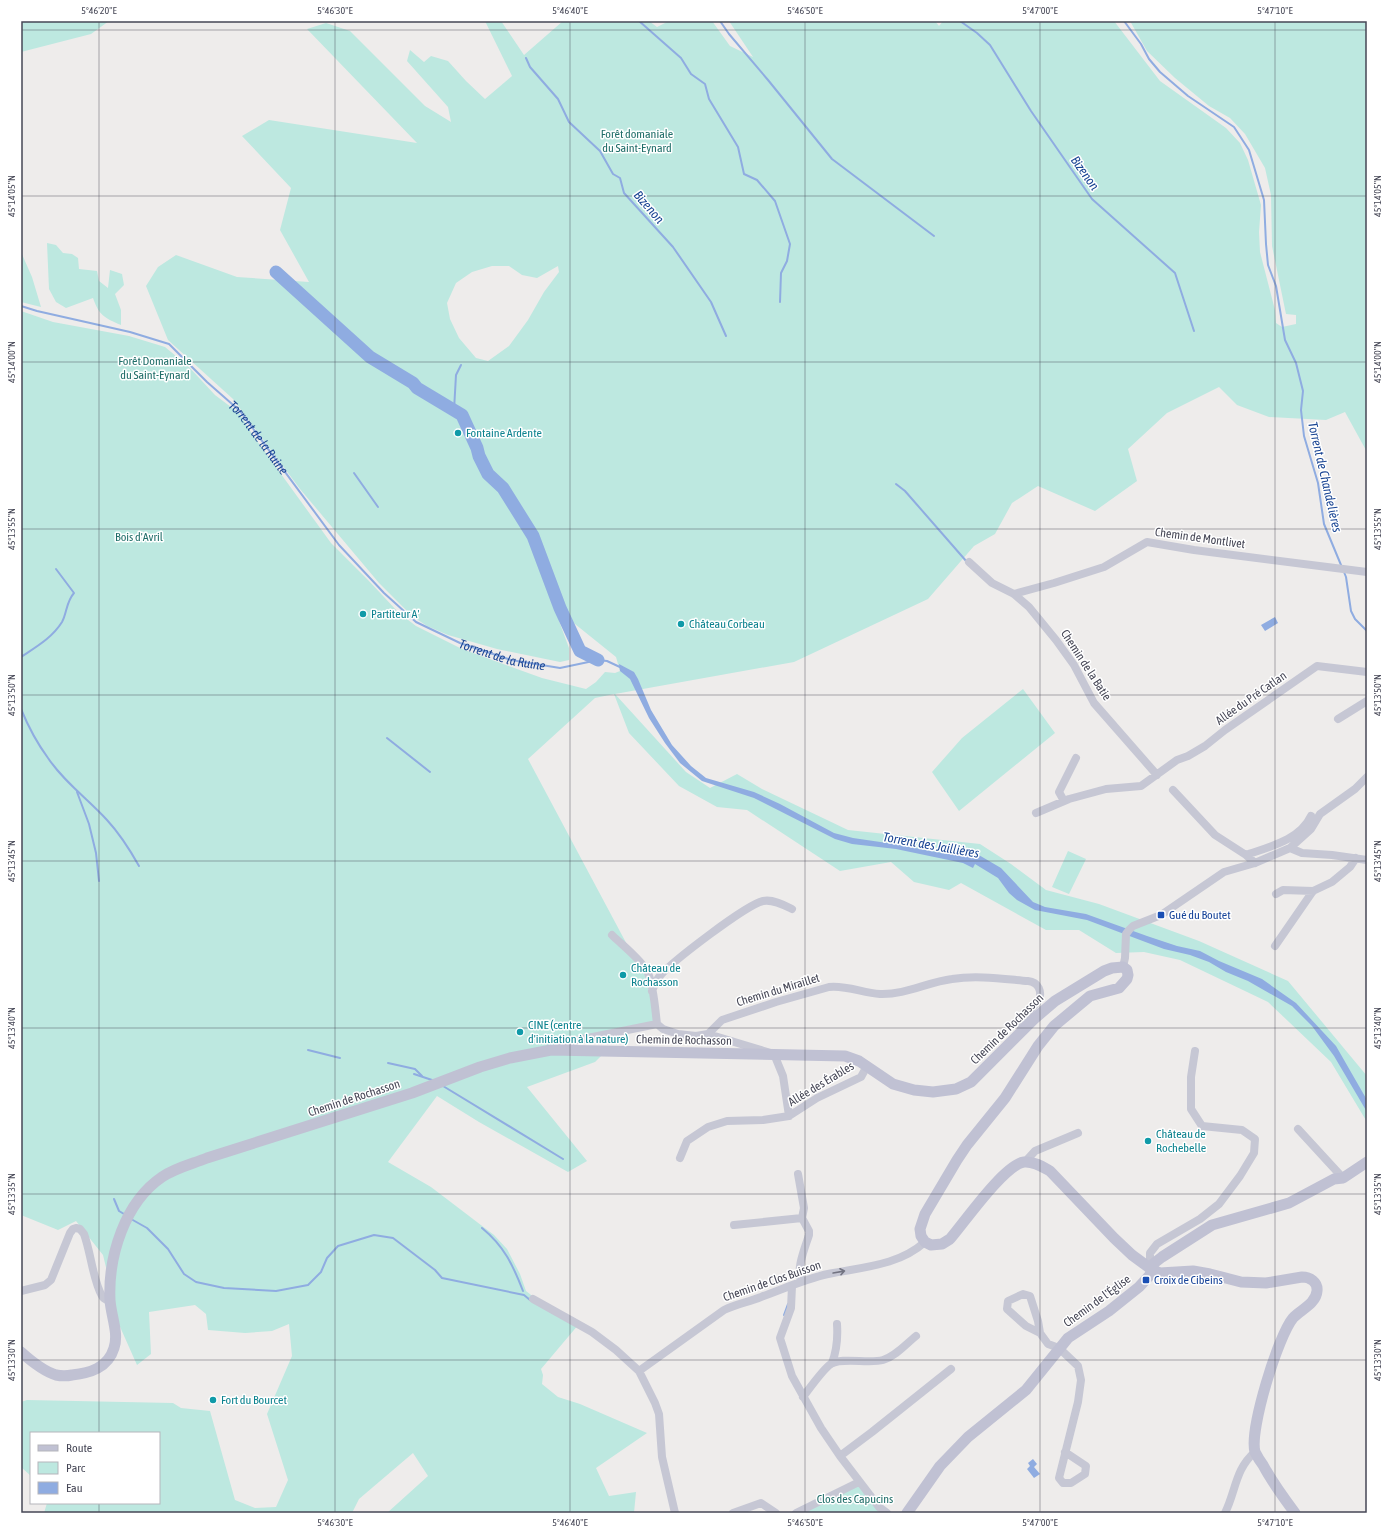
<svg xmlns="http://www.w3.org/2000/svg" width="1388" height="1534" font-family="'Asap Condensed',sans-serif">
	<rect width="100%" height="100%" fill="#eeeceb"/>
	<path fill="#bde8e0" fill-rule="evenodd" d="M21,21H109L91,34L21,52Z
		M485,21H501L524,55L563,21H649L657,27L669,21H712L730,46L753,57L729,21H935L939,26L943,21H1114L1160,81L1226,128L1240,143L1248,160L1261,205L1259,232L1260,252L1275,310L1276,323L1282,327L1296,324V315L1286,314L1272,246L1271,195L1265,168L1245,134L1230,118L1209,106L1175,78L1147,51L1130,21H1367V452L1345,412L1326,420L1269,417L1237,405L1219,387L1167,413L1128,449L1137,481L1095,511L1038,486L1012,503L995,534L974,546L928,599L794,662L615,694L686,772L710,788L737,774L762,789L848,830L980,844L1011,864L1046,890L1099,904L1199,941L1288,981L1367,1076V1122L1331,1062L1268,1002L1180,960L1144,952L1116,953L1079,930H1046L961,883L949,890L914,882L891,862L840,871L747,810L717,807L679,786L629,733L614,694L595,698L528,759L631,952L643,966L657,1024L552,1050L605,1052L595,1062L527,1087L587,1161L568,1172L479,1122L437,1096L388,1162L431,1187L494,1235L507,1249L520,1274L526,1291L540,1302L579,1324L541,1369L543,1375L542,1384L558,1397L580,1404L647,1433L596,1468L609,1496L636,1492L634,1513H387L428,1476L413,1453L359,1499L352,1513H44L47,1503H159V1433H31V1476L21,1467V1402L27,1400L173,1403L181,1408L210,1411L235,1500L255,1508L276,1507L288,1480L267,1414L292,1356L289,1324L272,1331L245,1333L208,1330L206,1314L195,1305L149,1312L151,1354L137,1365L117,1320L114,1300L103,1255L76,1221L58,1230L21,1215V311L53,322L129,336L165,347L188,366L215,395L239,413L252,434L331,543L368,580L399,613L416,626L462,649L542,678L586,689L596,682L605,672L615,673L620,671L616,657L570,620L561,602L559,621L569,648V660L560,662L497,649L448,635L427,626L412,616L379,583L300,489L233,399L168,340L146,286L158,267L176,255L237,277L309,282L280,230L291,188L242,136L269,120L417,143L307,29L326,23L350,31L425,106L451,122L448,107L407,61L410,50L424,62L431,56L448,61L466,81L485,99L512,76ZM492,266H509L522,275L537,278L558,266L559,272L544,292L528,320L509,346L488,361L476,358L459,338L450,319L447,303L456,283L472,272Z
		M47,243L56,245L63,253L72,254L78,258L79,269L97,271L99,281L108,288L110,270L122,274L124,285L115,294L121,310V325C104,318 99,315 93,298L66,308L56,302L49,289Z
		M21,252L32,277L41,307L21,302Z
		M1023,689L1055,733L959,811L932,772L962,738Z
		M1068,851L1086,859L1069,894L1052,887Z
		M859,1482L887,1513H796Z"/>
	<path fill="#8face1" d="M1275,617L1278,623L1265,631L1261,625Z
		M619,664L634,672L638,679L651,710L672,745L691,766L706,778L754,792L780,804L834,833L853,838L894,844L942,853L948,854L963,850L972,851L1001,868L1033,902L1045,907L1086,914L1147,936L1177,946L1200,951L1219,961L1262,979L1296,1003L1336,1046L1367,1100V1112L1334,1056L1312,1026L1292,1006L1248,981L1226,972L1209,962L1190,955L1164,949L1087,920L1035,910L1017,900L1009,893L998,878L975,864L973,868L963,863L896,849L852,844L835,839L754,798L702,781L680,763L665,743L649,718L630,679L620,671Z
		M1033,1459L1037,1464L1034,1467L1040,1474L1034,1478L1027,1469L1030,1466L1028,1463Z"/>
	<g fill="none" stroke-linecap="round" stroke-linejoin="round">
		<g stroke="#8face1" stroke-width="2">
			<path d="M639,21L681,58L691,74L705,84L709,99L738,147L744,174L757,180L775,201L790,244L787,261L781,273L780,302"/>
			<path d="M720,21L729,34L768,80L832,159L934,236"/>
			<path d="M960,21L977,33L990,45L1031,111L1092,199L1175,273L1194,331"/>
			<path d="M1124,21L1141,44L1149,59L1160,72L1188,96L1234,127L1249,150L1264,200L1266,244L1268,265L1276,286L1285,340L1296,363L1303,391L1301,410L1304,436L1318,483L1324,524L1341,565"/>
			<path d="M526,58L530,67L558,99L569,122L600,151L613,174L620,178L624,193L673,247L711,302L726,336"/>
			<path id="s1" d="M21,306L37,311L130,332L169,344L207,382L240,411L339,545L384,593L416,622L460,643L511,660L560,668L598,660L607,661L622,668"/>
			<path d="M454,410L456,375L461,365"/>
			<path d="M354,473L378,507"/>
			<path d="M896,484L905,491L967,562"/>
			<path d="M1344,572L1346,577L1351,611L1355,619L1367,631"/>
			<path d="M21,657C36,647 52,638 62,622C67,613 66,602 74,593L56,569"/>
			<path d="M21,709C28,726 37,743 48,758C64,782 88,799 107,820C120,834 130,850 139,866"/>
			<path d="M387,738L430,772"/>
			<path d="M77,792L89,824L96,853L99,881"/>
			<path d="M308,1050L340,1058"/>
			<path d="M388,1063L415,1069L422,1076"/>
			<path d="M414,1074L432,1080"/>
			<path d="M443,1086L563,1159"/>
			<path d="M114,1199L119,1211L124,1214"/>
			<path d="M131,1219L147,1228L168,1249L184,1274L196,1282L224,1288L276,1291L308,1285L321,1272L327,1258L338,1246L374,1235L393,1238L435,1270L442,1278L524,1295L530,1300"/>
			<path d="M482,1228C504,1246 513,1265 523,1291"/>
			<path d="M784,1315L788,1304"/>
		</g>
		<path stroke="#8face1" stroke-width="13" d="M276,272L370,357L413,383L417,388L462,415L477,448L479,456L488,474L503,488L533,536L560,608L580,651L598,660"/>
		<path stroke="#c6c7d4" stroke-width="8" d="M969,562L992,583L1014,594L1029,607L1056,640L1074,665L1094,703L1157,775
			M1014,594L1054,583L1104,567L1147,542L1194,550L1367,572
			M1338,719L1367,701
			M1173,790L1215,835L1246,855L1255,863
			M1064,801L1059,792L1076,758
			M1036,813L1069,799L1106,789L1141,786L1177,760L1188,756L1205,746L1225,730L1317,666L1367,672
			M1290,848L1302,853L1332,855L1367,860
			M1246,855C1269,847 1300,840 1311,816
			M1276,894L1283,890L1313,891
			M612,935C621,944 643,961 648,973C654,988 655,1008 657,1024
			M1275,946L1313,891L1332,882L1350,867L1356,858
			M1123,967L1125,958L1126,934L1129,930L1133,926L1161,915L1224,872L1255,863L1290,848L1311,829L1320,814L1355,789L1367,777
			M652,991C654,986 656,981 659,977C671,962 746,905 763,901C773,899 784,905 792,909
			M708,1034L774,1054L783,1076L789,1116
			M554,1049L568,1042L657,1024L663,1029L678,1034L696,1036L708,1034L722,1020L776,1002L829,987C846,985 863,993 880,994C905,995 928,982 952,979C977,975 1004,979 1028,981C1039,982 1042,992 1039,1000L1021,1021V1032
			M1298,1129L1343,1178
			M680,1158L687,1141L708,1127L727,1121L763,1120L789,1116L817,1098L861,1077L867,1066
			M1025,1162L1035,1151L1078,1133
			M798,1174L804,1208L802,1218L809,1231V1235C805,1248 796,1268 801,1282
			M734,1225L802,1218
			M1150,1267V1253L1157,1244L1200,1219L1219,1204L1240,1176L1254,1153L1255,1139L1242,1130L1202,1126L1191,1109V1077L1195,1051
			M792,1286L791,1308L780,1338L792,1376L821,1428L840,1456L879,1507L887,1513
			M21,1291L45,1285L51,1280L70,1233L73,1229L76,1228L80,1229L84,1234C91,1253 93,1281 102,1296C104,1300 107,1300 110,1301
			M533,1299L592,1332L616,1350L639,1371L655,1403L659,1414L662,1457L675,1513
			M1040,1333L1026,1326L1007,1309L1008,1301L1023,1294L1030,1296L1038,1321L1040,1333L1048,1344L1059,1348L1078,1366L1081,1380L1078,1402L1059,1478L1063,1483H1071L1085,1474L1086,1466L1065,1452
			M832,1363C837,1350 838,1339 837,1324
			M639,1371L724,1310C736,1304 749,1302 761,1297C783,1289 805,1279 828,1274C862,1267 898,1266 925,1242
			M803,1397C809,1389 824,1368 831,1364C841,1357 870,1364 883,1360C896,1356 906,1344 916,1336
			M840,1456L872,1432L951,1369
			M733,1513L761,1503L776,1513
			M796,1513L859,1482
			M1225,1513C1236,1491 1235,1469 1255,1452"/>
		<path stroke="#c0c1d3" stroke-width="11" d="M21,1352C31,1361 43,1371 56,1375C61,1376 67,1376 72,1375C90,1373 108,1368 114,1348C119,1333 111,1316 110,1300C108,1256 125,1202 162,1177C175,1168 192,1164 207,1158L412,1093L480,1067L510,1058L551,1050L845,1056L859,1061L893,1084L914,1090L933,1092L956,1089L971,1082L1034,1019L1055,1001L1104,971L1112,968L1123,967L1127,970L1128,975L1127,979L1119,988L1090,996L1054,1026L1038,1046L1005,1098L967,1145L957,1160L925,1214L920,1229L921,1236L925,1242L931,1245L942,1244L950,1239C964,1223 1004,1165 1024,1162C1034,1161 1043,1167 1050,1171L1114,1238L1132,1255L1151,1269L1160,1273L1193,1271L1210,1274L1241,1282L1266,1283L1302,1277C1310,1277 1318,1282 1317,1291C1316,1304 1300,1310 1293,1318C1278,1336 1249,1430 1255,1452C1257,1456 1260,1461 1263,1465C1272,1482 1283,1497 1295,1513
			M907,1513L940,1466L968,1437L1026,1390L1068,1338L1109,1311L1139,1287L1150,1275L1153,1264L1162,1257L1212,1225L1289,1203L1334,1179L1343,1178L1367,1162"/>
	</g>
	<defs><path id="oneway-shaft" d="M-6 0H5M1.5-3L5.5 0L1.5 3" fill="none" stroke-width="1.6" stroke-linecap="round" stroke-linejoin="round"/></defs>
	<use stroke="#737482" href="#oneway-shaft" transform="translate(839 1272) rotate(-10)"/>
	<path fill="none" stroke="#464756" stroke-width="1" stroke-opacity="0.45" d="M99,21V1433M335,21V1513M570,21V1513M805,21V1513M1040,21V1513M1275,21V1513M21,30H1367M21,196H1367M21,362H1367M21,529H1367M21,695H1367M21,861H1367M21,1028H1367M21,1194H1367M21,1360H1367M99,1503V1513"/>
	<g fill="#0f9aa8" stroke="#fff" stroke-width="1.5">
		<circle cx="458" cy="433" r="4"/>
		<circle cx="363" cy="614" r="4"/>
		<circle cx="681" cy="624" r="4"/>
		<circle cx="623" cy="975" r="4"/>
		<circle cx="520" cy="1032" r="4"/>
		<circle cx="1148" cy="1141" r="4"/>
		<circle cx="213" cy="1400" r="4"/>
	</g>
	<g fill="#1a4fb4" stroke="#fff" stroke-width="1.5">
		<rect x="1157" y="911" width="8" height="8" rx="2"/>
		<rect x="1142" y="1276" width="8" height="8" rx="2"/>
	</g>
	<g text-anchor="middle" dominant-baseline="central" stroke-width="3" stroke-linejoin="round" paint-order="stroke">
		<g font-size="12" fill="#206e69" stroke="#fff">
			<text x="637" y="134">Forêt domaniale<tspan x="637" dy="14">du Saint-Eynard</tspan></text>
			<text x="155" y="361">Forêt Domaniale<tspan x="155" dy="14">du Saint-Eynard</tspan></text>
			<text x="139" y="537">Bois d'Avril</text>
			<text x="855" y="1499">Clos des Capucins</text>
		</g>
		<g font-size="12" fill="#0d838f" stroke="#fff" text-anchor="start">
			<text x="466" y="433">Fontaine Ardente</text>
			<text x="371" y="614">Partiteur A'</text>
			<text x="689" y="624">Château Corbeau</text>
			<text x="631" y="968">Château de<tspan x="631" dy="14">Rochasson</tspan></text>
			<text x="528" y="1025">CINE (centre<tspan x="528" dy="14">d'initiation à la nature)</tspan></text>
			<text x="1156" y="1134">Château de<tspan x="1156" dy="14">Rochebelle</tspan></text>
			<text x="221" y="1400">Fort du Bourcet</text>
		</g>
		<g font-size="12" fill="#464756" stroke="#fff">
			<text transform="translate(1200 538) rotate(8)">Chemin de Montlivet</text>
			<text transform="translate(1086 665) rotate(57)">Chemin de la Batie</text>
			<text transform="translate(1251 698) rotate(-35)">Allée du Pré Catlan</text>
			<text transform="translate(778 990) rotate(-17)">Chemin du Miraillet</text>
			<text transform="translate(1007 1029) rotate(-44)">Chemin de Rochasson</text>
			<text transform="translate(684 1040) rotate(1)">Chemin de Rochasson</text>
			<text transform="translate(821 1084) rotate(-31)">Allée des Érables</text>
			<text transform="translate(354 1098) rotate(-18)">Chemin de Rochasson</text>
			<text transform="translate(772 1281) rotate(-19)">Chemin de Clos Buisson</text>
			<text transform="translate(1097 1301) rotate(-36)">Chemin de l'Église</text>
		</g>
		<g font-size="12" fill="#164399" stroke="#fff" text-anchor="start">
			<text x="1169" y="915">Gué du Boutet</text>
			<text x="1154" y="1280">Croix de Cibeins</text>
		</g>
		<g font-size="13" font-style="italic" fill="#1b4694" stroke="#fff">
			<text transform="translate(1085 173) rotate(55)">Bizenon</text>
			<text transform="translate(649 207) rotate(49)">Bizenon</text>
			<text stroke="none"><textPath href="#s1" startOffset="283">Torrent de la Ruine</textPath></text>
			<text transform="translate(1325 477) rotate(77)">Torrent de Chandelières</text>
			<text stroke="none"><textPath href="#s1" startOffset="619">Torrent de la Ruine</textPath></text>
			<text transform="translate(931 845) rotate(10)">Torrent des Jaillières</text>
		</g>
	</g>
	<rect width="1388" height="1534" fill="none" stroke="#ffffff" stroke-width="44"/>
	<rect x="30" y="1432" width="130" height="72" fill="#ffffff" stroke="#b5b5bb"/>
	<rect x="38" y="1445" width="20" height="6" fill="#c0c1d3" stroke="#b5b5bb"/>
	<text x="66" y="1452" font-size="12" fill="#464756">Route</text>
	<rect x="38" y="1462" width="20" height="12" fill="#bde8e0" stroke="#b5b5bb"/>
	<text x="66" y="1472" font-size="12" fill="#464756">Parc</text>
	<rect x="38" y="1482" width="20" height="12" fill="#8face1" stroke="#b5b5bb"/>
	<text x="66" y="1492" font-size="12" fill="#464756">Eau</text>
	<rect x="22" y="22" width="1344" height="1490" fill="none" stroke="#464756" stroke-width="1.5"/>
	<g font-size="10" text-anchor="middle" fill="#464756">
		<text x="99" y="14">5°46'20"E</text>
		<text x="335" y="14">5°46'30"E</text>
		<text x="570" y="14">5°46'40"E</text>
		<text x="805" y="14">5°46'50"E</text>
		<text x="1040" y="14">5°47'00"E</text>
		<text x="1275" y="14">5°47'10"E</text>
		<text transform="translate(11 196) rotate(-90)" y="4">45°14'05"N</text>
		<text transform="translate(1377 196) rotate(-90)" y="4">45°14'05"N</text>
		<text transform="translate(11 362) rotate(-90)" y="4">45°14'00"N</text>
		<text transform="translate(1377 362) rotate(-90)" y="4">45°14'00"N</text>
		<text transform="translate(11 529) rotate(-90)" y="4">45°13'55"N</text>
		<text transform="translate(1377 529) rotate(-90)" y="4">45°13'55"N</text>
		<text transform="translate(11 695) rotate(-90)" y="4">45°13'50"N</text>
		<text transform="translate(1377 695) rotate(-90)" y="4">45°13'50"N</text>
		<text transform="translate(11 861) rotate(-90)" y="4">45°13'45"N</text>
		<text transform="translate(1377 861) rotate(-90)" y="4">45°13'45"N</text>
		<text transform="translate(11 1028) rotate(-90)" y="4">45°13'40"N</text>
		<text transform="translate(1377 1028) rotate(-90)" y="4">45°13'40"N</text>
		<text transform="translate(11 1194) rotate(-90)" y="4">45°13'35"N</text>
		<text transform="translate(1377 1194) rotate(-90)" y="4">45°13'35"N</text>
		<text transform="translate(11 1360) rotate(-90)" y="4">45°13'30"N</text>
		<text transform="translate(1377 1360) rotate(-90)" y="4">45°13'30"N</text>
		<text x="335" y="1526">5°46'30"E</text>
		<text x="570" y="1526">5°46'40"E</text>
		<text x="805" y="1526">5°46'50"E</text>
		<text x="1040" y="1526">5°47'00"E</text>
		<text x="1275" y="1526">5°47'10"E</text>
	</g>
</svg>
